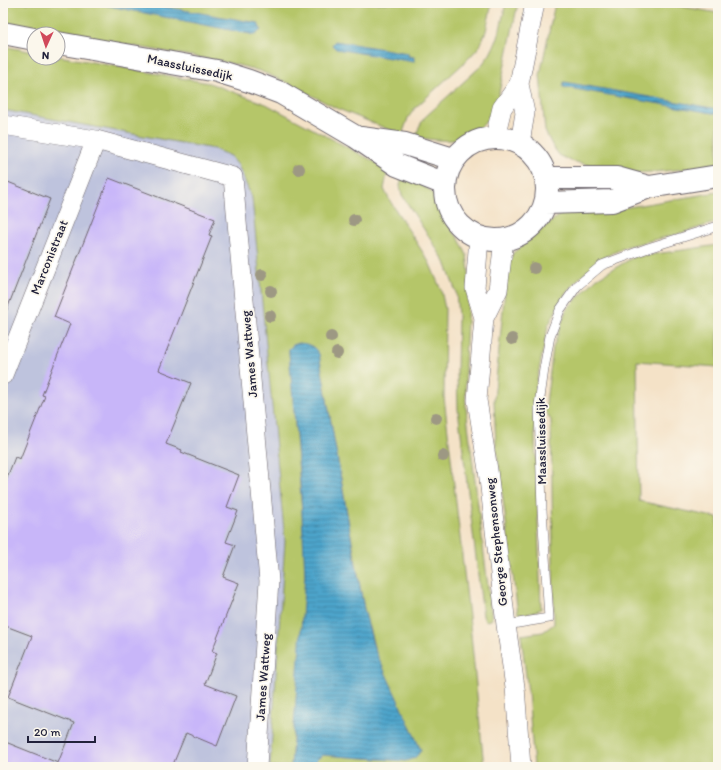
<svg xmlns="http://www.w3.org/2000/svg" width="721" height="770" font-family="Itim,sans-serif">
	<defs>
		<pattern id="water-rules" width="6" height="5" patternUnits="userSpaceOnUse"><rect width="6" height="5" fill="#4ea4cb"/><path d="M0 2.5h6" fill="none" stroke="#4085a6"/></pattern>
	</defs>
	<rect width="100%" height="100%" fill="#fbf7ec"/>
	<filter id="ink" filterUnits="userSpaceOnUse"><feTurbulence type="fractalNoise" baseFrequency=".025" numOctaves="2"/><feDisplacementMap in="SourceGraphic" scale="8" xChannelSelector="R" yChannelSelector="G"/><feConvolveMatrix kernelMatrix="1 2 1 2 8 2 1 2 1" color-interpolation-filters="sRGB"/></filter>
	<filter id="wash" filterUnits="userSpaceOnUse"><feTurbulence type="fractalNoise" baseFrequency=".012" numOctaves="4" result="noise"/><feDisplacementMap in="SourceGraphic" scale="16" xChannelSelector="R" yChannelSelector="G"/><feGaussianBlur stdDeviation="0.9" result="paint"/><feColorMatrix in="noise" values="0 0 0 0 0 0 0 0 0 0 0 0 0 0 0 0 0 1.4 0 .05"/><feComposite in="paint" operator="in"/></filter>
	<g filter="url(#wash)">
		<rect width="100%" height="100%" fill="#f4e2c7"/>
		<path fill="#bec3dd" d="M3,93L241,142L284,205L341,767H3Z"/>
		<path fill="#b5c669" stroke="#6c7452" d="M3,3H492L486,31L480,46L466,61L415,108L408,118L402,135L336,108L286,82L260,71L234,64L203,58L3,24Z
			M506,3H518L496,107C475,143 454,144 416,137L419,127L424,118L481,66L490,54L498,38Z
			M555,3H661L718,13V163L685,169L654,172L625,173L571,161L559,155L552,145L545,131L540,75Z
			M3,46L34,52V58H58V56L209,83L266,104L388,169L384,189L390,201L429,262L441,290L445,309L444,397L471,634L484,767H314L317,759L323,755L405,761L364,609L319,354C309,349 299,339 289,349L305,549C306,621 296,695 291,767H270L285,541L252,198L238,165L230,156L214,149L3,110Z
			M402,175L430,190L434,195L445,220L459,239L467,255L469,272L465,366L466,408L492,619L491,620L485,621L483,616L458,409L457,373L458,316L456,292L445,262L402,195L400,186Z
			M718,192V222L675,235L628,246L602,258L580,277L565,294L548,326L536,385L534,408L541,609L532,613L518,614L496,446L494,400L507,269L513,253L558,216L568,210H611Z
			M718,245V367L637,361L639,501L718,518V767H534L528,692L521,635L543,632L554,624L551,420L545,411L553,348L566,310L596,279L634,257Z"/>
		<path fill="url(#water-rules)" stroke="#386383" d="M94,3H143L258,23L261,30L255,35Z
			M335,41L408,53V56L414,57V62L336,49L332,45Z
			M564,82L718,109V114L563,87Z
			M299,343C309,344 313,345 319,354L356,565L364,609L374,648L421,750C417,757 413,760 405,761L323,755L317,759L314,767H291L305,575L301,494L289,353V349L293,345Z"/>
		<g id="blocks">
			<path fill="#c8b6f9" d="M109,178L215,219L209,235L212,236L159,370L191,383L166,444L182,450L181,452L239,475L227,507L238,511L226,542L235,545L223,577L239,583L212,651L217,653L205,684L236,696L217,746L186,733L172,767H3V741L58,763L74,723L8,697L32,636L3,625V488L15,457L20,459L45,396L42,395L70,324L54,317Z
				M3,180L50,199L4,317L3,316Z"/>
		</g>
	</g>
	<g filter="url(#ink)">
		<use href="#blocks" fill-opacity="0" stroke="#6c656c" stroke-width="1"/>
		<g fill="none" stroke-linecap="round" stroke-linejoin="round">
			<defs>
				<path id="lane" d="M506,625L549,618L542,510L539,405L544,369L550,336L560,310L577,286L602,265L648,248L718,226"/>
				<path id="street" d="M519,84L525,113L520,143
					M3,125L96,140L233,177L269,581L257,767
					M495,137L502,108L519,84L535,3
					M479,238L475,288L484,318
					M504,240L498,290L484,318L477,400L488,470L506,625L515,687L521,767
					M3,375L96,140"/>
				<path id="secondary" d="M3,33L34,39
					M58,43L217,71L249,81L281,93L356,137L397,165L445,184
					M445 189a51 51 0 1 1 102 0a51 51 0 1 1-102 0Z
					M361,138L405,144L453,159
					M546,178H617L649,187
					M546,203L612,201L649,187L718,176"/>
			</defs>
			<use href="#lane" stroke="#6c656c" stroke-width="10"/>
			<use href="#street" stroke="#6c656c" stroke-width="20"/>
			<use href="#secondary" stroke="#6c656c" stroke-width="24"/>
			<use href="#lane" stroke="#fff" stroke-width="9"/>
			<use href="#street" stroke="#fff" stroke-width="19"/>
			<use href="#secondary" stroke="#fff" stroke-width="22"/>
		</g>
		<g fill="#9d9883">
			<circle cx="299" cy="169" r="6"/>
			<circle cx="354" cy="220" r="6"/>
			<circle cx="534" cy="268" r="6"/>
			<circle cx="262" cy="275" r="6"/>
			<circle cx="271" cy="291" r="6"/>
			<circle cx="270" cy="316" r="6"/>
			<circle cx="331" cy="337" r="6"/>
			<circle cx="512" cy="339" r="6"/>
			<circle cx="337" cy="353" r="6"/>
			<circle cx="436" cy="418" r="6"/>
			<circle cx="443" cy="456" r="6"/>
		</g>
	</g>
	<g text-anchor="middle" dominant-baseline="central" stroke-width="3.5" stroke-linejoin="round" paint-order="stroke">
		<g font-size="13" fill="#22223b" stroke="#fbf7ec">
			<text transform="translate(190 67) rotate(12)">Maassluissedijk</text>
			<text transform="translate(49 257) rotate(-68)">Marconistraat</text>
			<text transform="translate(249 354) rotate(-95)">James Wattweg</text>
			<text transform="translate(541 441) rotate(-91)">Maassluissedijk</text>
			<text transform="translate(496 542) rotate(-96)">George Stephensonweg</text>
			<text transform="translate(263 677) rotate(-86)">James Wattweg</text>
		</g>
	</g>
	<rect width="721" height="770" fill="none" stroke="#fbf7ec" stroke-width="16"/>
	<g transform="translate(46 46) rotate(183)"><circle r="19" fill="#fbf7ec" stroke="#a4a2a5"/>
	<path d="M0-3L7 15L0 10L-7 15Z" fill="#d1495b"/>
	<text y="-6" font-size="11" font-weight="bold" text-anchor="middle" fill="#22223b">N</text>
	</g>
	<path d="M28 736v6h67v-6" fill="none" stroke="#22223b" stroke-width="2"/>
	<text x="34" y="736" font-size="12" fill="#22223b" stroke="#fbf7ec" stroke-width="3" paint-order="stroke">20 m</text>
</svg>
